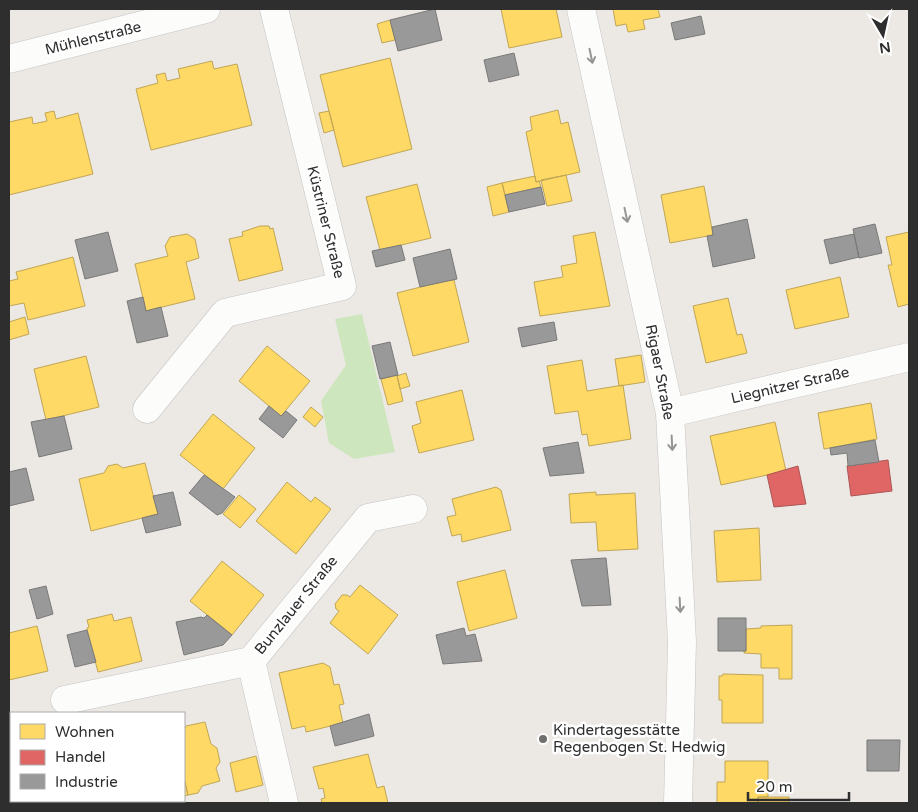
<svg xmlns="http://www.w3.org/2000/svg" width="918" height="812" font-family="'Varela Round',sans-serif">
	<rect width="100%" height="100%" fill="#ece8e4"/>
	<path fill="#cee6be" d="M362,314L395,452L354,459L329,443L321,401L346,365L335,319Z"/>
	<path fill="#ffd966" stroke="#c0a655" d="M501,9H556L562,37L509,48Z
		M613,9H658L660,17L643,20L645,29L628,32L626,24L616,26Z
		M390,20L395,40L382,43L377,24Z
		M390,58L412,149L343,167L320,75Z
		M212,61L214,69L237,64L252,125L151,150L136,89L158,83L156,75L165,73L167,81L180,78L178,69Z
		M558,110L561,124L568,122L580,172L536,182L526,132L532,130L530,117Z
		M54,111L56,119L78,113L93,174L9,195V122L32,117L33,124L47,121L45,113Z
		M329,111L334,130L324,133L319,113Z
		M566,175L572,201L547,206L541,180Z
		M535,176L536,182L539,181L541,187L505,195L502,183Z
		M502,183L509,212L493,216L487,187Z
		M417,184L431,238L380,250L366,197Z
		M704,186L713,235L670,243L661,195Z
		M260,226H269L270,229L273,228L283,270L239,281L229,239L243,236L242,232Z
		M595,232L610,306L540,316L534,282L563,277L561,266L577,263L573,236Z
		M909,232V304L898,307L888,265H892L886,237Z
		M187,234L195,239L199,258L186,262L195,299L146,311L135,264L168,256L165,246L170,237Z
		M73,257L85,306L28,320L24,303L9,306V281L18,279L16,272Z
		M840,277L849,317L795,329L786,290Z
		M448,280H454L469,342L413,356L397,293Z
		M728,298L737,335L742,334L747,353L706,363L693,306Z
		M25,317L29,334L9,340V322Z
		M267,346L310,381L281,416L239,381Z
		M641,355L645,382L619,386L615,359Z
		M86,356L99,407L46,420L34,369Z
		M582,360L587,391L623,385L631,439L589,446L587,434L582,435L578,411L555,414L547,366Z
		M406,373L410,386L400,389L397,376Z
		M397,375L403,401L388,405L381,379Z
		M462,390L474,440L419,453L412,426L421,423L416,402Z
		M871,403L877,439L824,449L818,413Z
		M311,407L323,417L315,427L303,417Z
		M213,414L255,448L223,489L180,455Z
		M775,422L786,471L721,485L710,436Z
		M145,463L158,514L91,531L79,479L104,473L108,466L117,464L123,468Z
		M287,482L311,502L315,497L331,509L296,554L256,521Z
		M496,487L501,490L511,530L462,542L461,534L452,536L447,517L456,515L452,499Z
		M596,492V495L635,493L638,549L598,551L596,522L571,523L569,494Z
		M239,495L256,509L240,528L223,514Z
		M759,528L761,580L717,582L714,531Z
		M222,561L264,595L232,635L190,601Z
		M505,570L517,618L469,631L457,582Z
		M360,585L398,615L368,654L330,623L339,611L336,609L335,604L342,595H347L350,597Z
		M112,614L114,621L131,617L142,661L98,672L87,630V628L89,627L87,620Z
		M792,625V679H779V668H761V654L744,653V651H746V629L761,628V626Z
		M37,626L48,671L9,680V633Z
		M323,663L330,667L334,685L339,684L344,704L339,705L343,723L306,732L305,726L292,729L279,673Z
		M723,674L763,675V723H722V700H719V676H722Z
		M205,722L211,744L217,748L220,762L216,768L220,781L202,786L198,793L188,795L184,778V730L186,726Z
		M368,754L377,788L384,786L388,803H322L321,799L325,798L323,788L319,789L313,767Z
		M256,756L263,785L236,792L230,763Z
		M725,761H768V797H758V803H717V782H725Z
		M184,778L188,795L184,796Z
		M9,784H11V801H50L51,803H9Z
		M758,797H789V803H758Z"/>
	<path fill="#e06666" stroke="#ab5555" d="M888,460L892,491L851,496L847,466Z
		M798,466L806,504L774,507L767,475Z"/>
	<path fill="#999" stroke="#797979" d="M435,9L442,40L398,51L390,20Z
		M701,16L705,34L675,40L671,23Z
		M514,53L519,75L489,82L484,60Z
		M541,187L545,204L509,212L505,195Z
		M747,219L755,258L713,267L707,236L713,235L712,227Z
		M875,224L882,253L859,258L853,229Z
		M108,232L118,271L85,279L75,240Z
		M854,234L859,257L830,264L824,240Z
		M401,245L405,260L376,267L372,251Z
		M450,249L457,279L420,287L413,258Z
		M143,297L146,311L161,307L168,336L137,343L127,301Z
		M554,322L557,340L522,347L518,328Z
		M390,342L398,375L380,379L372,346Z
		M269,406L281,416L286,411L297,420L283,438L259,419Z
		M64,416L72,449L39,457L31,422Z
		M875,440L879,462L848,466L847,453L831,455L830,448Z
		M578,442L584,473L550,476L543,448Z
		M26,468L34,500L9,506V472Z
		M204,475L235,497L222,513L217,515L189,493Z
		M173,492L181,525L146,533L142,518L158,514L153,496Z
		M606,558L611,605L582,606L571,560Z
		M46,586L53,614L37,619L29,590Z
		M207,615L232,635L223,645L184,655L176,622L201,617L204,618Z
		M718,618H746V651H718Z
		M464,628L466,636L475,634L482,661L443,664L436,635Z
		M87,630L96,662L75,667L67,635Z
		M369,714L374,736L335,746L330,726Z
		M867,740H900L899,771H867Z
		M137,801H145V803H127Z"/>
	<g fill="none" stroke-linecap="round" stroke-linejoin="round">
		<defs>
			<path id="minor" d="M581,9L670,413L682,642L678,803
				M9,59L206,9
				M147,409L225,313L342,286L274,9
				M670,413L909,357
				M65,700L251,661
				M284,803L251,661L368,518L413,509"/>
		</defs>
		<use href="#minor" stroke="#c5c4c5" stroke-width="29"/>
		<use href="#minor" stroke="#fcfcfb" stroke-width="28"/>
	</g>
	<defs><path id="oneway-shaft" d="M-6 0H5M1.5-3L5.5 0L1.5 3" fill="none" stroke-width="1.6" stroke-linecap="round" stroke-linejoin="round" transform="scale(1.25)"/></defs>
	<g stroke="#959594">
		<use href="#oneway-shaft" transform="translate(591 56) rotate(78)"/>
		<use href="#oneway-shaft" transform="translate(626 215) rotate(78)"/>
		<use href="#oneway-shaft" transform="translate(672 443) rotate(87)"/>
		<use href="#oneway-shaft" transform="translate(680 605) rotate(87)"/>
	</g>
	<circle fill="#706f6e" stroke="#fff" stroke-width="2" cx="543" cy="739" r="5"/>
	<g text-anchor="middle" dominant-baseline="central" stroke-width="5" stroke-linejoin="round" paint-order="stroke">
		<g font-size="15" fill="#2e2e2e" stroke="#fff">
			<text transform="translate(93 38) rotate(-14)">Mühlenstraße</text>
			<text transform="translate(326 222) rotate(76)">Küstriner Straße</text>
			<text transform="translate(660 372) rotate(79)">Rigaer Straße</text>
			<text transform="translate(790 385) rotate(-13)">Liegnitzer Straße</text>
			<text transform="translate(296 605) rotate(-51)">Bunzlauer Straße</text>
		</g>
		<g font-size="15" fill="#2e2e2e" stroke="#fff" text-anchor="start">
			<text x="553" y="730">Kindertagesstätte<tspan x="553" dy="17">Regenbogen St. Hedwig</tspan></text>
		</g>
	</g>
	<rect width="918" height="812" fill="none" stroke="#2e2e2e" stroke-width="20"/>
	<rect x="10" y="712" width="175" height="90" fill="#ffffff" stroke="#ababab"/>
	<rect x="20" y="724" width="25" height="15" fill="#ffd966" stroke="#ababab"/>
	<text x="55" y="737" font-size="15" fill="#2e2e2e">Wohnen</text>
	<rect x="20" y="750" width="25" height="15" fill="#e06666" stroke="#ababab"/>
	<text x="55" y="762" font-size="15" fill="#2e2e2e">Handel</text>
	<rect x="20" y="774" width="25" height="15" fill="#999999" stroke="#ababab"/>
	<text x="55" y="787" font-size="15" fill="#2e2e2e">Industrie</text>
	<g transform="translate(883 35) rotate(171)" stroke="#ffffff" stroke-width="4" paint-order="stroke">
	<path d="M0-4L9 19L0 12L-9 19Z" fill="#2e2e2e"/>
	<text y="-8" font-size="14" font-weight="bold" text-anchor="middle" fill="#2e2e2e">N</text>
	</g>
	<path d="M748 792v8h101v-8" fill="none" stroke="#2e2e2e" stroke-width="2.5"/>
	<text x="756" y="792" font-size="15" fill="#2e2e2e" stroke="#ffffff" stroke-width="4" paint-order="stroke">20 m</text>
</svg>
